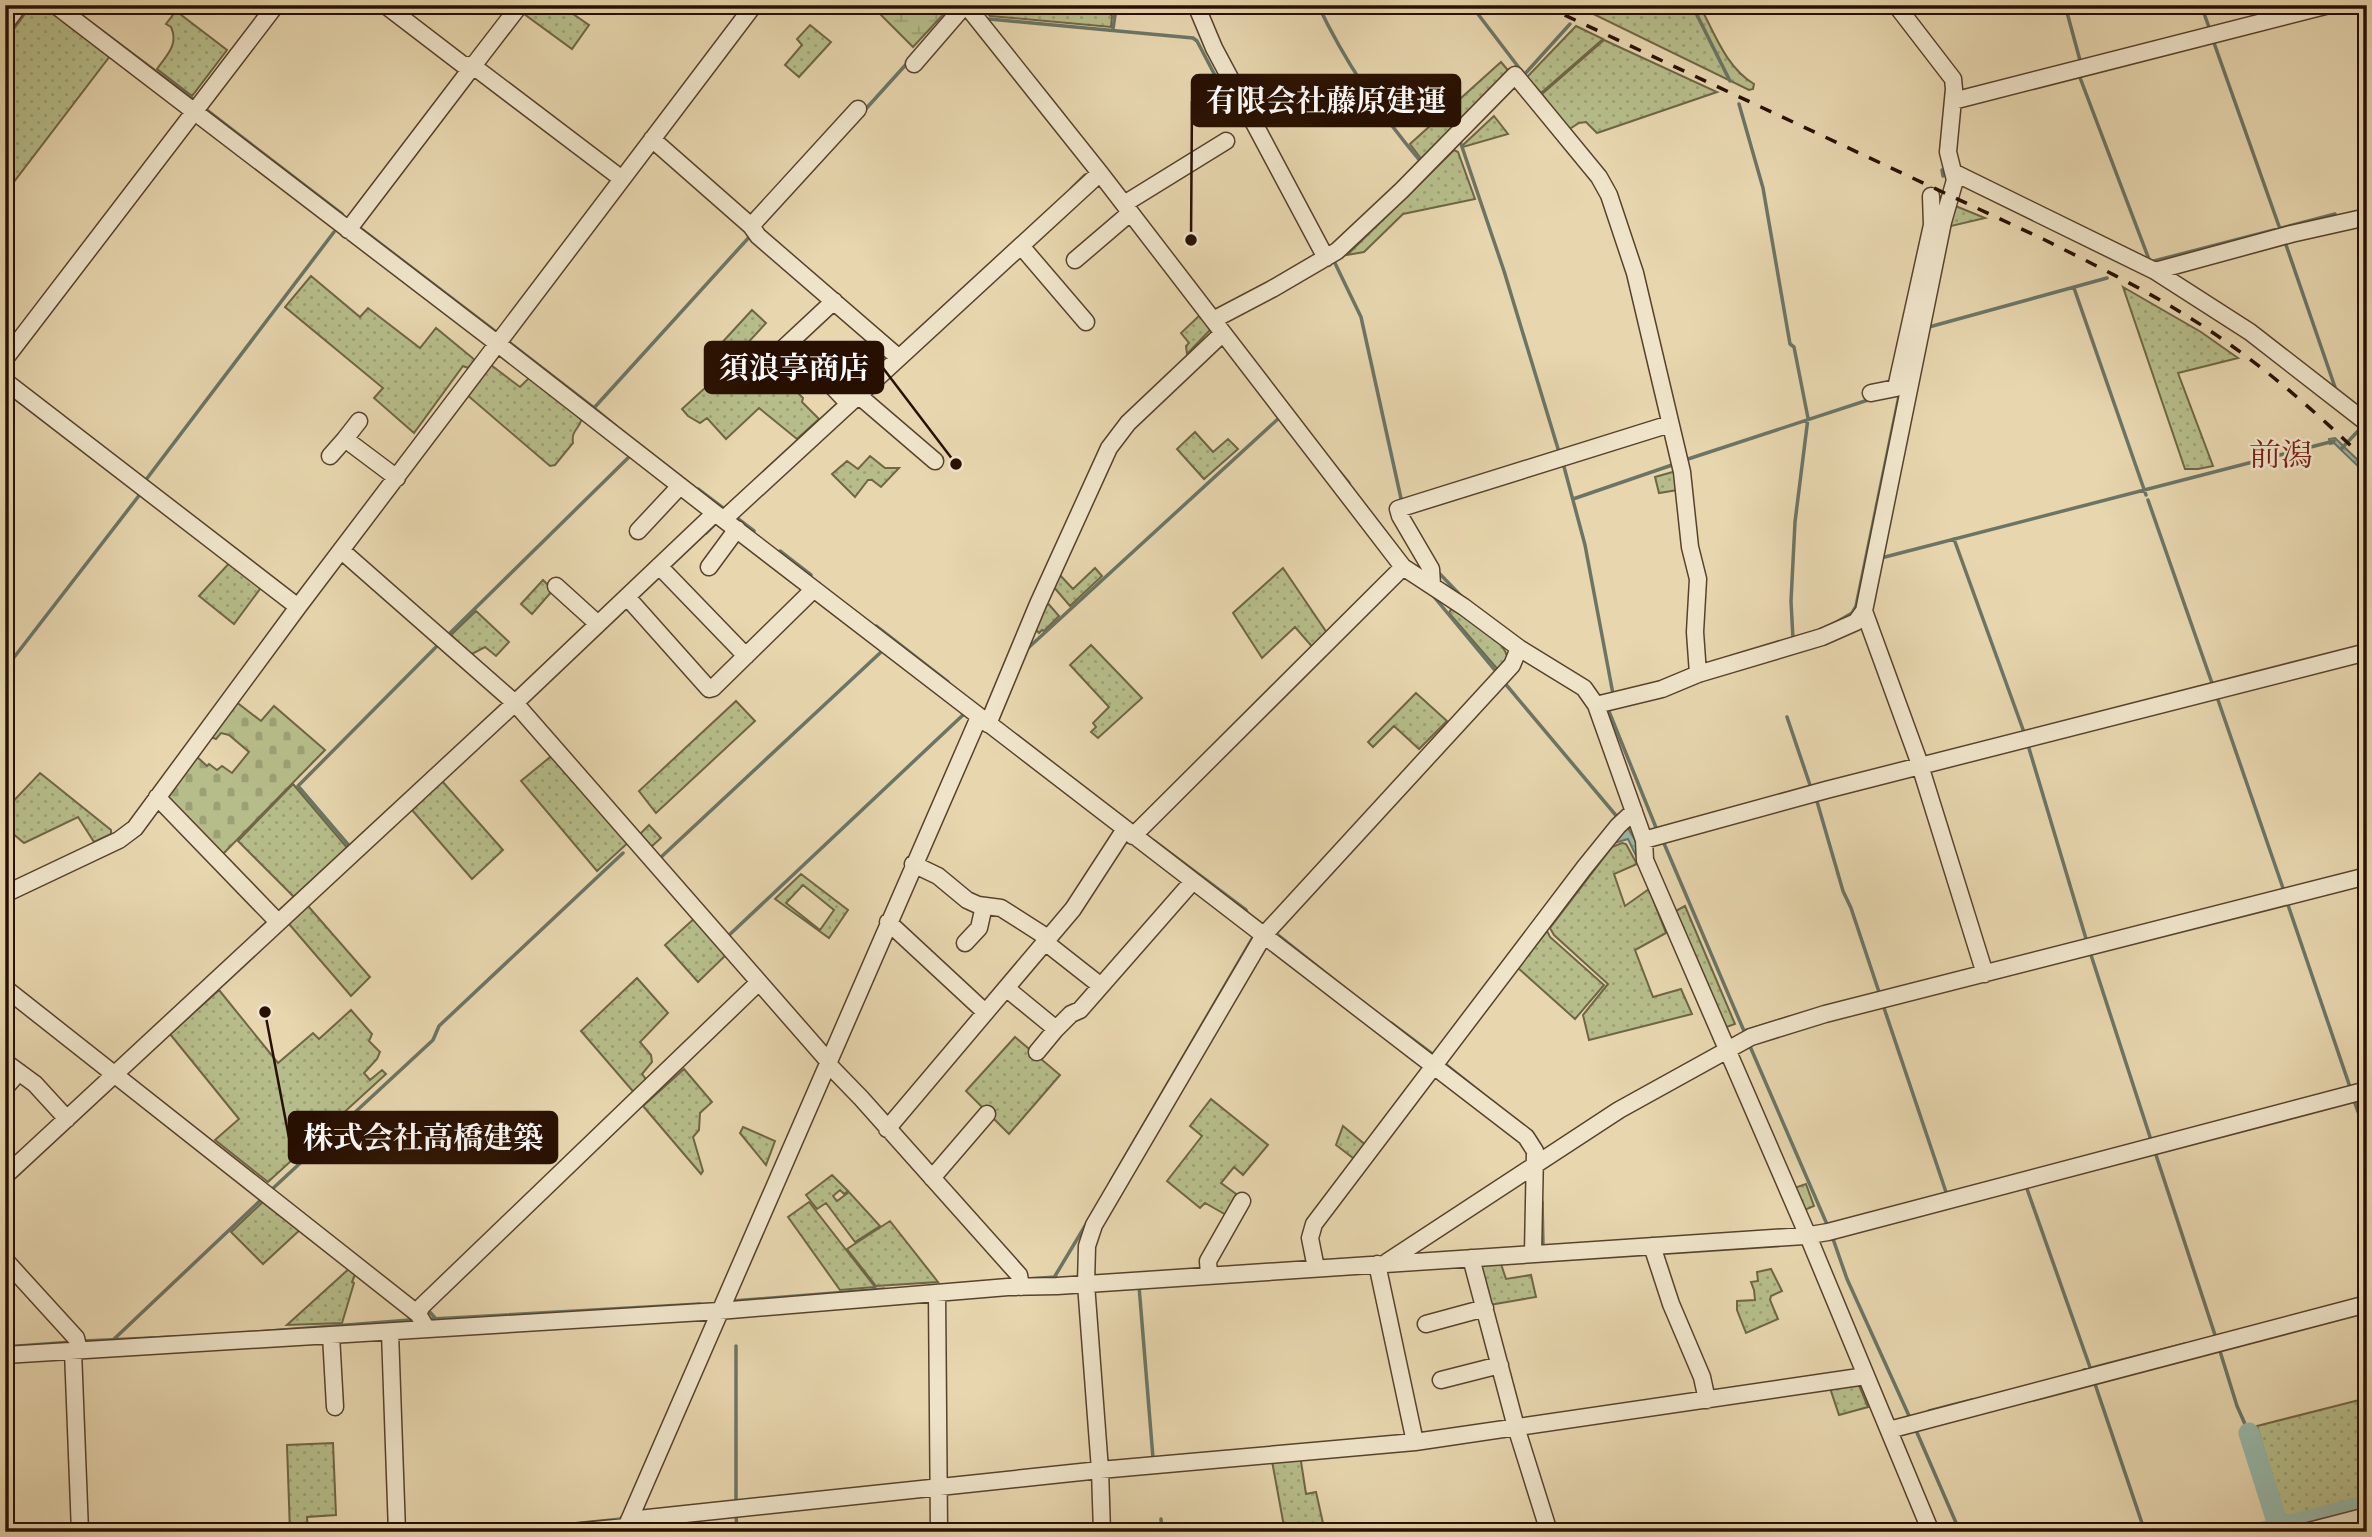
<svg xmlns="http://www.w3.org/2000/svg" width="2372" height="1537" font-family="Vollkorn,'Noto Serif JP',serif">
	<defs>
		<pattern id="grass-dots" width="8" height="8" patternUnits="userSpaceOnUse" patternTransform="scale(1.75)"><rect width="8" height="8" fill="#b6bd8a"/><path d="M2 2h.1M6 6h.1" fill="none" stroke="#9ca175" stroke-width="1.8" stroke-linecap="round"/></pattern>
		<pattern id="wetland-marsh" width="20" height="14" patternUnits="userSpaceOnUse" patternTransform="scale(1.75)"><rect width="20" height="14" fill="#b6bd8a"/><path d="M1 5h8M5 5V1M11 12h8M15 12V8" fill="none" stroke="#9ca175"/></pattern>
		<pattern id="cemetery-stones" width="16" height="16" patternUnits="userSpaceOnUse" patternTransform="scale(1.75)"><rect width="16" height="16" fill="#b6bd8a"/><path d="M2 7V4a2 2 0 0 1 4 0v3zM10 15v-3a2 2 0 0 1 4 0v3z" fill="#9ca175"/></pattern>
		<pattern id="water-waves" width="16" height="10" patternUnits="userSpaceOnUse" patternTransform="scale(1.75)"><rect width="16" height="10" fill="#97b9aa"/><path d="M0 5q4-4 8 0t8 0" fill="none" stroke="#829e90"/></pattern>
	</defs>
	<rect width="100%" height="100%" fill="#e7d6ae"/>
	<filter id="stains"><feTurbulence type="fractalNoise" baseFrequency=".00286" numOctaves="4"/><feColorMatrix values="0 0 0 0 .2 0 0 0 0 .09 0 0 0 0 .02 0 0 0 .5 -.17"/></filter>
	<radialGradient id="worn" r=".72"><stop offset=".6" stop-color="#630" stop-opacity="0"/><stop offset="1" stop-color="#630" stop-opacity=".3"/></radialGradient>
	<path fill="url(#grass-dots)" stroke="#6f6645" stroke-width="2" fill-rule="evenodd" d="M525,5H560L589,25L572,49L520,11Z
		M980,5H1103L1112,16L1111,27L990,16Z
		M1590,5H1688L1692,11L1701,8C1715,35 1727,68 1754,84L1753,89L1749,90L1585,10Z
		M41,8L51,12L110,56L13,183L5,177V41L28,10Z
		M176,11L227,50L192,96L157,69C167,55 179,44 171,27L166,24Z
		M810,25L831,42L799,77L785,65L802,45L797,39Z
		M1576,26L1603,39L1541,93L1527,77Z
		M1604,40L1717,92L1597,133L1586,122L1579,123L1568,130L1542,94Z
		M1501,62L1511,74L1422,160L1410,144Z
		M1494,116L1508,134L1463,147V145Z
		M1454,150L1458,152L1475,199L1403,214L1364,252L1347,255Z
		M1953,205L1985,218L1947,227Z
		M311,276L360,317L368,308L420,348L436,328L475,360L468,368L463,366L414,433L374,398L383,388L285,307Z
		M2123,287L2201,332L2238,358L2178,373L2213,466L2198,469H2185Z
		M752,310L766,323L733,359L718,347Z
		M1200,315L1209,326L1210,330L1187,354L1186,346L1189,343L1181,333Z
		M742,354L778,390L787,382L803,398L802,402L819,419L797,439L759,408L726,439L707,418L700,423L688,416L682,409Z
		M491,365L520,387L530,377L582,418C579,430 571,430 573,443L555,465L550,466L466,394Z
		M1195,432L1213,452L1228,439L1238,449L1204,479L1177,449Z
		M870,456L885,468H899L881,487L872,480H868L855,497L832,474L847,461L858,469Z
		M1676,471L1678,490L1659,493L1655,477Z
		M232,560L263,585L234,624L199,596Z
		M1095,568L1102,576L1070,606L1053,586L1059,574L1073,589Z
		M1283,568L1329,636L1315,650L1295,627L1262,658L1233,613Z
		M543,580L553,590L532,614L521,604Z
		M1045,600L1059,616L1044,631L1042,630L1039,633L1033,627Z
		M1453,606C1471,619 1501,636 1508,658L1500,672L1449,613Z
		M476,611L509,642L496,656L485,647L470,655L451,635Z
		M1091,645L1142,698L1098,738L1091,732L1096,727L1093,723L1109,707L1070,665Z
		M1416,693L1447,721L1419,749L1394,726L1373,747L1368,742Z
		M736,701L755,721L656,813L639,791Z
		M555,753L631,840L597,871L521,781Z
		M40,773L111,830V834L94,842L78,817L24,843L5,827V810Z
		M442,781L503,850L472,879L412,810Z
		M293,784L349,850L296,899L238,841Z
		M649,825L661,838L651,847L640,834Z
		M1622,843L1626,844L1637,864L1614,874L1625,906L1649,889L1666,933L1635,950L1653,997L1681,989L1692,1014L1589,1040L1583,1015L1608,984L1554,935L1550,928L1612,847Z
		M801,874L848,910L829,938L775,899ZM803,885L834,910L820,930L786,903Z
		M308,906L370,977L351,996L289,924Z
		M1685,906L1735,1024L1721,1029L1672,913Z
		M696,917L728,953L698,982L665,945Z
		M1547,931L1550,937L1604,985L1575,1019L1518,968Z
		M637,978L668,1013L640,1042L651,1055L652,1062L642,1074L649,1083L637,1096L581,1031Z
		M219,990L278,1063L313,1033L319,1039L351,1010L372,1034L369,1041L380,1052L377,1059L364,1073L370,1080L382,1070L386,1074L268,1182L215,1140L239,1119L170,1034Z
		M1015,1037L1060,1075L1009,1134L966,1091Z
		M684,1069L712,1102L700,1113L699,1130L693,1137L703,1171L701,1174L643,1106Z
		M1211,1099L1268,1145L1243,1175L1234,1167L1221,1183L1239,1196L1228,1216L1205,1203L1200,1208L1167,1181L1202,1136L1190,1126Z
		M1343,1126L1368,1147L1357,1161L1336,1145Z
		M743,1127L775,1141L766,1165L740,1133Z
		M832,1175L848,1191L844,1194L840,1190L833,1196L837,1201L849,1192L880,1226L855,1242L826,1203L817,1209L806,1195Z
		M1806,1184L1814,1206L1800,1212L1791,1189Z
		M267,1198L303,1227L263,1264L231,1232Z
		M809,1202L875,1287L840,1290L788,1217Z
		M890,1221L938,1282L876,1286L847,1249Z
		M1482,1261H1500L1506,1279L1531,1275L1536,1297L1489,1305L1478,1268Z
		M352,1266L357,1270L352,1282L354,1283L342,1323L287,1325Z
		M1771,1269L1782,1291L1771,1296L1770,1300L1778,1319L1746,1333L1737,1310V1301L1755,1300L1754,1290L1751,1282L1758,1281L1757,1272Z
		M1858,1383L1868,1407L1839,1415L1830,1388Z
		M2367,1398V1499L2294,1518L2285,1516L2281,1510L2257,1426Z
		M333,1443L336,1515L307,1517L308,1532H290L287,1445Z
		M1300,1455L1306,1494L1316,1492L1325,1532H1285L1272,1461Z"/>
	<path fill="url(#wetland-marsh)" stroke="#6f6645" stroke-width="2" d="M871,5H952L913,47Z"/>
	<path fill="url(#cemetery-stones)" stroke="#6f6645" stroke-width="2" d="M235,701L261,721L274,706L325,750L220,857L162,798L195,755L207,766L209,764L217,770L222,766L232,773L249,752L229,735L221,733L216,739L208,736Z"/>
	<path fill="url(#water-waves)" stroke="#6b7566" stroke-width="2" d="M2335,438L2367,469V480L2361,469L2334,443L2330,444L2329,439Z
		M1626,825L1635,840L1642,862L1640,864L1628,839L1611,844Z"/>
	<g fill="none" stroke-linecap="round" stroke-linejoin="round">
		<path stroke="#6b7566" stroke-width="3.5" d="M1106,5L1115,15L1113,29
			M1318,5C1345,62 1381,115 1422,163
			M1471,5L1523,73
			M1692,5L1730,81
			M1886,5L1895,16
			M2065,5L2081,64
			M2201,5L2210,30
			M977,7L1014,53
			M1582,9L1585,5
			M75,11L195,101
			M989,19L1193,38L1197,41L1240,123
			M5,37L20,18
			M2213,40L2280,229
			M2079,75L2150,262
			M1522,77L1570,24
			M1034,78L1066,118
			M1739,104L1763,188L1790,344L1794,347L1808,418L1795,522L1791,601L1793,639
			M204,108L342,214
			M863,112L910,60
			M1460,141L1504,271L1559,452
			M1942,170L1943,176
			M1072,188L1085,175
			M356,225L500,335
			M2285,242L2337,393
			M1333,259L1361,317L1402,503
			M2150,262L2335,214
			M2074,288L2146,495
			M1929,327L2107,278
			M506,340L594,408
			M617,427L594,408L752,234
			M2342,448L2358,431
			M1685,460L1871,399
			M1563,463L1585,545L1613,694
			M1334,465L1349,483
			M145,481L334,232
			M698,489L727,511
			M1573,499L1675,464
			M2148,500L2213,686
			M733,515L754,531
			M706,533L714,525
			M1954,539L2025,735
			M780,551L811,575
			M1881,558L2334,441
			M1438,572L1464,599
			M1430,592L1498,674
			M1835,623L1852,613L1856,606L1900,391
			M876,626L948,682
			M447,636L630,456
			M1024,649H1027L1279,418
			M5,669L141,493
			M1503,681L1619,819
			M2217,697L2284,891
			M1608,709L1657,830
			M1787,717L1811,788
			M2028,745L2087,942
			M1816,798L1843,891L1851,908L1880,995
			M1154,841L1246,910L1247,913
			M1663,841L1744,1031
			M351,848L298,786L439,644
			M659,859L880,653
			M2287,902L2351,1090
			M1273,931L1351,993
			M726,938L964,714
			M2090,952L2152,1143
			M1883,1005L1947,1195
			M1391,1023L1435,1056
			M1744,1031L1790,1017
			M1749,1044L1829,1229
			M1444,1063L1509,1115
			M2353,1098L2367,1136
			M2155,1152L2216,1338
			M1111,1181L1252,939
			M2026,1186L2091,1370
			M269,1192L433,1040L439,1026L623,853
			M1542,1202L1543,1246
			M1832,1236L1847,1279L1910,1418
			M1055,1276L1088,1221
			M1027,1279L1056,1277
			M1139,1286L1153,1458
			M732,1301L884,1289
			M429,1308L427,1309L436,1319
			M432,1319L700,1304
			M230,1334L410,1320
			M113,1340L263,1198
			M84,1341L174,1337
			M736,1346V1505
			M5,1347L72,1342
			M2219,1348L2237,1406L2249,1433
			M2084,1370L2185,1344
			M2094,1381L2145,1532
			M1929,1411L1972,1400
			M1915,1428L1960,1532
			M736,1513L737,1532
			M1161,1519L1162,1532
			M2279,1528L2281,1532
			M495,1532L621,1519"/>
		<path stroke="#97b9aa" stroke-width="21" d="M2249,1433L2279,1528
			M2264,1532L2367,1505"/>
		<defs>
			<path id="minor" d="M55,5L498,344L715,513L1526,1137L1535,1151L1533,1253
				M385,5L462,64L473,66
				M520,5L473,66L622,179
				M966,5L1100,173L1403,567L1464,607L1519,648L1584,688L1596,705L1644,840L1645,860L1808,1236L1931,1532
				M1196,5L1214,48L1326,258
				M5,24L19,5
				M914,64L965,5
				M1953,101L2329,5
				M652,139L751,226L758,236L898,357
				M1955,173L2155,271L2250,332L2367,423
				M1124,204L1226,141
				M751,226L858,109
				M348,230L473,66
				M1021,246L1086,322
				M1075,260L1130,213
				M2155,271L2291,234L2367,217
				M1213,320L1272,289L1337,251L1402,190L1515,75L1599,177L1609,195L1635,273L1682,472L1690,547L1698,579L1695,632L1698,674
				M5,359L276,5
				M812,365L848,403
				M760,370L834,301
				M5,381L298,607
				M1871,393L1896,388L1932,225L1931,196
				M858,395L935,461
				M345,439L359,421
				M330,456L345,439L397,478
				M724,519L1100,173
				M638,531L680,486
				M342,551L515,703L829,1062
				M659,566L746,656
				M709,567L737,529
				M1432,585L1431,569L1400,516L1398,509L1670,424
				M556,586L598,624
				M627,597L709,689L713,688L814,589
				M1864,611L1918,759L1985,974
				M1596,705L1662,689L1698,674L1822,637L1856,622L1864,611L1943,222L1955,180L1948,152L1954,89L1953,79L1896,5
				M988,724L1038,604L1109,448L1128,423L1222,334
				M157,797L278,922
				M1133,836L1403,567
				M1644,840L1826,790L2367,652
				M913,864L938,876L967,900L978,905L1001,908L1048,938
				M5,894L119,840L135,828L298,607L754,5
				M888,922L985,1012
				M1045,942L1101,986
				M965,943L979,928L984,906
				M5,988L418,1314L427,1329
				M1006,988L1056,1029L1071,1014L1080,1010L1193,881
				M1037,1052L1056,1029
				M5,1062L35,1084L67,1119
				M828,1064L861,1098L1019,1275L1021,1287
				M5,1088L19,1072
				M887,1129L1073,909L1125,829
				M5,1176L515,703L715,513
				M932,1178L987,1114
				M1652,1246L1671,1304L1702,1377L1707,1400
				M1471,1258L1516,1427L1549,1532
				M5,1260L76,1338L79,1350
				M1387,1262L1619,1110L1751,1037L1825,1014L2367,876
				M1377,1264L1415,1442
				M1316,1268L1310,1238L1314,1224L1584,868L1618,826L1634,811
				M1209,1275L1208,1261L1242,1201
				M937,1293L939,1532
				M418,1314L422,1306L759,982
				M1426,1324L1485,1308
				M390,1332L397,1532
				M331,1335L335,1407
				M73,1351L80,1532
				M5,1355L719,1311L1008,1287L1057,1286L1804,1236L1828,1232L2367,1090
				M1441,1380L1500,1365
				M1889,1430L2367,1304
				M629,1520L1100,1470L1415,1442L1866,1376
				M573,1532L626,1527
				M624,1532L979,717
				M1102,1532L1100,1470L1086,1284L1087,1246L1094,1225L1264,935L1512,665L1519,648
				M2305,1532L2367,1516"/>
		</defs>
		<use href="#minor" stroke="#58422c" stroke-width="19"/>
		<use href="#minor" stroke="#efe4ca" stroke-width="16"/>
		<path stroke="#281000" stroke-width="3.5" stroke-dasharray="12 12" stroke-linecap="butt" d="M1543,5L2045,240C2109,272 2174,304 2232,346C2280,380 2324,420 2367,461"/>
	</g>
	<g text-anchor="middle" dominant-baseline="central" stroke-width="5" stroke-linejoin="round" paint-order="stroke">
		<g font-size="32" fill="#7a1f14" stroke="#efe4ca">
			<text x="2281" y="458">前潟</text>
		</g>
	</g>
	<path fill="none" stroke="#281000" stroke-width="2.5" d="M1191 240L1192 101M956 464L883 368M265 1012L289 1138"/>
	<g fill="#281000" stroke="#efe4ca" stroke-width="2.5">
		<circle cx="1191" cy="240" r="7"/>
		<circle cx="956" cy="464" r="7"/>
		<circle cx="265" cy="1012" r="7"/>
	</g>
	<g fill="#281000" stroke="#281000" stroke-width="2.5">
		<rect x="1192" y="75" width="268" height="51" rx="7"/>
		<rect x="705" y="342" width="178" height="51" rx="7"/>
		<rect x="289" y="1112" width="268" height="51" rx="7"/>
	</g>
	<g font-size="30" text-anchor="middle" font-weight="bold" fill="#fff">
		<text x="1326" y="111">有限会社藤原建運</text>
		<text x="794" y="378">須浪享商店</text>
		<text x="423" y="1148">株式会社高橋建築</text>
	</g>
	<rect width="2372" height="1537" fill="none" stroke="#e7d6ae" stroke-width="28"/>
	<rect x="7" y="7" width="2358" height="1523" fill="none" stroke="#281000" stroke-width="3.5"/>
	<rect x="14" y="14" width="2344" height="1509" fill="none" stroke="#281000" stroke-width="2"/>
	<rect width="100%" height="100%" filter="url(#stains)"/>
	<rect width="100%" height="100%" fill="url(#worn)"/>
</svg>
